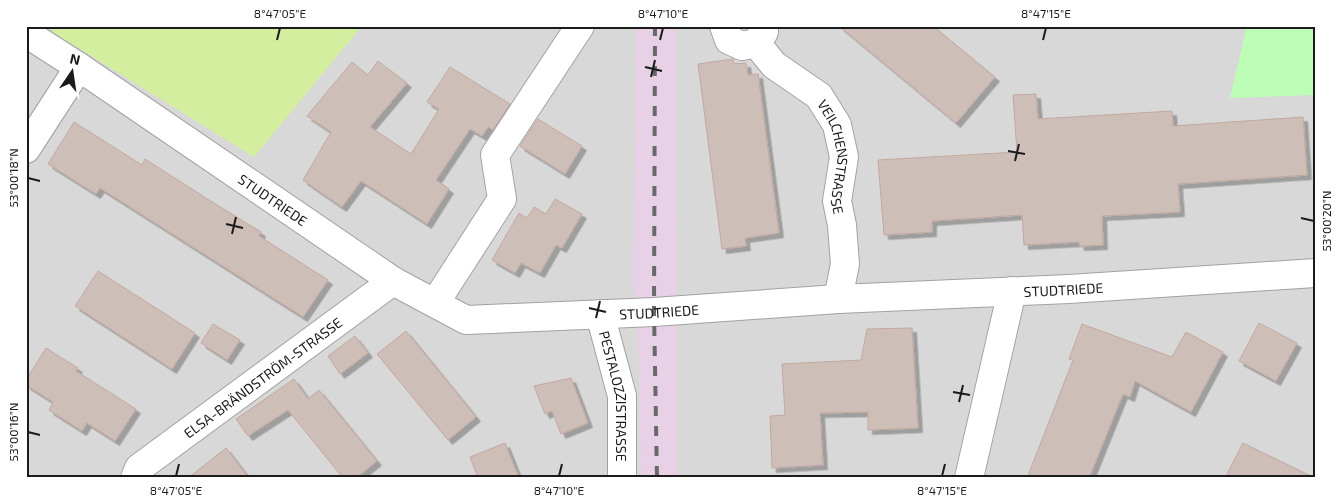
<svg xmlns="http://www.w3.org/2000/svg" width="1341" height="504" font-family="'Exo 2',sans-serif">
	<defs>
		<filter id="shadow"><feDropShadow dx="4.5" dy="4.5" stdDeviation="0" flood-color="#0004"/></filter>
	</defs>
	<rect width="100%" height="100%" fill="#eee7df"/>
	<path fill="#d9d8d8" d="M26,26H1315V478H26Z"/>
	<path fill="#e8d0e7" d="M636,26H676L677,478H641L638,325L633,283Z"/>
	<path fill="#d3ee9f" d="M54,26H362L254,157L51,31Z"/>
	<path fill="#bcfeb6" d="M1247,26H1315V95L1230,98Z"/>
	<path fill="#cebeb8" stroke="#c1a9a0" filter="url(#shadow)" d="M839,26H933L995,77L956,123Z
		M733,59L734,64L746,63L748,75L758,74L779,233L745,238L746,246L722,249L698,64Z
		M378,61L407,83L370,127L411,154L439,109L427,102L450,67L510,104L493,130L488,127L482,136L470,129L436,180L449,189L427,224L361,181L342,207L303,180L331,132L307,116L352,62L368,75Z
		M1036,94L1038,119L1172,111L1173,126L1303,117L1307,175L1178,184L1180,212L1102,216L1103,245L1080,246L1079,242L1024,245L1022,215L932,221V232L884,235L878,160L1017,152L1013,95Z
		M538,119L582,146L565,174L520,146Z
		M74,122L142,165L145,159L209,200L261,232L259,236L328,280L303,317L100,188L96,194L48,164Z
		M555,199L582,214L562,248L556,245L540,273L521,263L515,273L492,260L519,213L527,218L534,207L546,214Z
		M98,271L195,333L172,369L75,306Z
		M1259,323L1297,343L1276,381L1239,361Z
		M213,324L240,340L227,360L201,343Z
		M1082,324L1172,357L1186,332L1223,352L1191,412L1135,381L1130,397L1123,394L1089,478H1027L1073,360L1069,359Z
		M912,328L918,428L868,430V412L820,413L823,465L772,468L770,416L785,415L782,364L861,360L867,329Z
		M406,331L476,417L448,440L377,354Z
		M355,336L368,353L340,374L328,356Z
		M46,348L78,368L76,371L136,409L115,441L87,423L82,431L49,410L53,402L26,385V380Z
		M571,378L588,423L561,434L552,411L545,414L534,386Z
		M294,379L308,399L319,390L377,461L356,478H343L288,410L248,436L236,419Z
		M505,443L519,478H478L470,457Z
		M1243,443L1315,478H1225Z
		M226,448L249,478H188Z"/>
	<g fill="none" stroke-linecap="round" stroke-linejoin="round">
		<defs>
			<g id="minor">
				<path d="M724,26L729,40L742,46L756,43L764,32V28"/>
				<path id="s1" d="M26,33L79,67L393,281L466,320L654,312L838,299L1069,289L1315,273"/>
				<path id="s2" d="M756,43L774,65L819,96L837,125L844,157L837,201L842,225L845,264L838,299"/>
				<path d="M26,149L79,67"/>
				<path d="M435,303L502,199L495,155L580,26"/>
				<path id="s3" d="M600,314L622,396V478"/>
				<path id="s4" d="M135,478L139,468L393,281"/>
				<path d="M969,478L1012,291"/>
			</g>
		</defs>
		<use href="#minor" stroke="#a2a2a2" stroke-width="30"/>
		<use href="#minor" stroke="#fff" stroke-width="28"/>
		<path stroke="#696969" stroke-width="4" stroke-dasharray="10 10" stroke-linecap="butt" d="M655,26L654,312L657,478"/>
	</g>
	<path fill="none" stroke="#1b1b1b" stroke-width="2" d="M277,40L280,28M660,40L663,28M1043,40L1046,28M645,67L662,71M651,77L655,60M1008,151L1025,154M1015,161L1019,144M28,178L40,181M1301,218L1314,221M226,224L243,228M232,234L236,217M589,308L606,312M596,318L600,301M953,392L970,395M959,402L963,385M28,432L40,435M176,476L179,464M559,476L562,464M942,476L945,464"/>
	<g text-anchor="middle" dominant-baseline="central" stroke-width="4" stroke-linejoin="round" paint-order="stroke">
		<g font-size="14" fill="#1b1b1b" stroke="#fff">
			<text stroke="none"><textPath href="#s2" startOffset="148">VEILCHENSTRASSE</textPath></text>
			<text stroke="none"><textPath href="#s1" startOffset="298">STUDTRIEDE</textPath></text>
			<text stroke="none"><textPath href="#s1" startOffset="1124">STUDTRIEDE</textPath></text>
			<text stroke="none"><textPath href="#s1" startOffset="719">STUDTRIEDE</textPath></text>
			<text stroke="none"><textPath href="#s4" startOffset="164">ELSA-BRÄNDSTRÖM-STRASSE</textPath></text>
			<text stroke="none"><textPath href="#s3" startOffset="84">PESTALOZZISTRASSE</textPath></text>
		</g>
	</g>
	<rect width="1341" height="504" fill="none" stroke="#ffffff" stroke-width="55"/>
	<g transform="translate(72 72) rotate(13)" stroke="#ffffff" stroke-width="4" paint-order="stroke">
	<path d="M0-4L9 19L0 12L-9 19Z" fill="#1b1b1b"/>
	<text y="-8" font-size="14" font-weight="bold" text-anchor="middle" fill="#1b1b1b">N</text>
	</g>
	<rect x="28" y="28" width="1286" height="448" fill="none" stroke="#1b1b1b" stroke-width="2"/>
	<g font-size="12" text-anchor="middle" fill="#1b1b1b">
		<text x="280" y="18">8°47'05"E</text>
		<text x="663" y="18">8°47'10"E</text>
		<text x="1046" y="18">8°47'15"E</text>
		<text transform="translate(14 178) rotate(-90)" y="4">53°00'18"N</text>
		<text transform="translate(1327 221) rotate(-90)" y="4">53°00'20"N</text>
		<text transform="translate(14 432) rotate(-90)" y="4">53°00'16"N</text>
		<text x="176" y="495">8°47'05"E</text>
		<text x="559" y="495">8°47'10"E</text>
		<text x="942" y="495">8°47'15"E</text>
	</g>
</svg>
